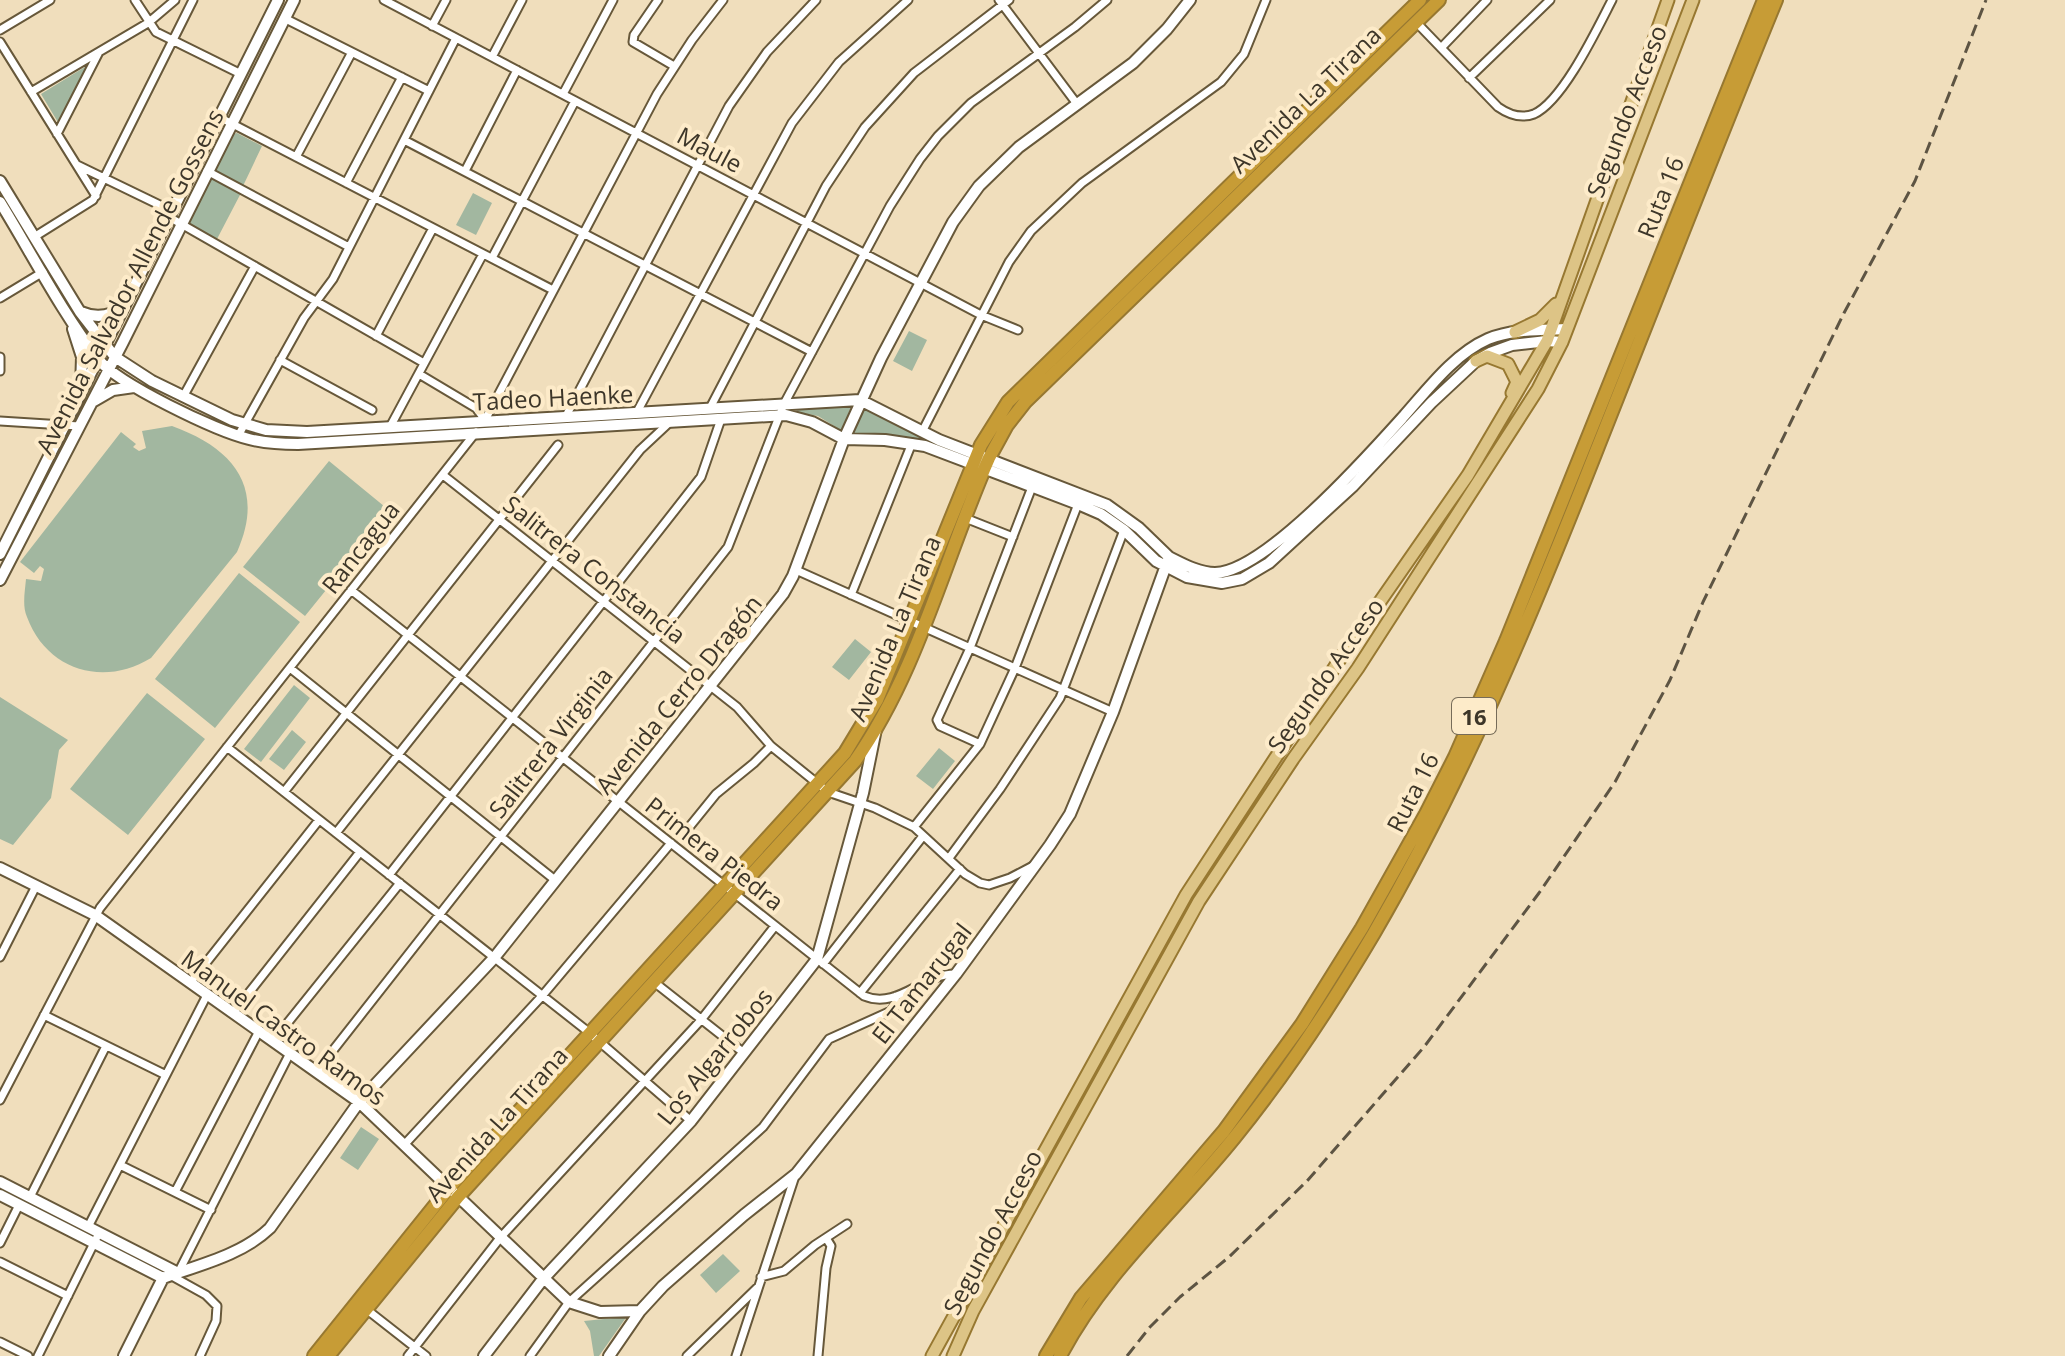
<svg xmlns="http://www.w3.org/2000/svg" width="2065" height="1356" font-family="'Open Sans',sans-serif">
	<rect width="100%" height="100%" fill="#f0debc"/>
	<path fill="#a2b7a0" d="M88,65L59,124L41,94Z
		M237,133L262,146L243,186L214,171L232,134Z
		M210,177L241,193L217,239L189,224Z
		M473,193L492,203L476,235L456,225Z
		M909,331L927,340L912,371L893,361Z
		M852,404L842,431L818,416L797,412L796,408Z
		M863,406L887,420L968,453L967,458L916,439L852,433Z
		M172,426C233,448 266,487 237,552L151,658C104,687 47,671 27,617C22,606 25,591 26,579L41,581L44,569L40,566L34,573L20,562L121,432L136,444L133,447L139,451L146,448L142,431Z
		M329,461L390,511L305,616L243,567Z
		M239,573L300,622L215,728L155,679Z
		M855,639L871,652L849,680L832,667Z
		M294,685L310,698L261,762L244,749Z
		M147,693L205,739L128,835L70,789Z
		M0,697L68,740L59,750L51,798L13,845L0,839Z
		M292,730L306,742L284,770L269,759Z
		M939,748L955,761L933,789L916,776Z
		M361,1127L379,1139L358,1170L340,1158Z
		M723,1254L740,1271L716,1293L700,1275Z
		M630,1312L599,1356H594L590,1331L584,1321L614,1318Z"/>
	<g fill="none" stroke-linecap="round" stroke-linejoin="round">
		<defs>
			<path id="street" d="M135,0L156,32L241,74
				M384,0L981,315L1018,330
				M658,0L634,35L633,42L674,66
				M999,0L1077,104
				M284,18L429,91
				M1415,21L1498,107C1508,114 1521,119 1534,114C1563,101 1597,29 1612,0
				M432,26L446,0
				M0,30L50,0
				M0,42L96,196
				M1441,48L1487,0
				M492,57L522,0
				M1469,78L1550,0
				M31,92L148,23L175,0
				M563,94L613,0
				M219,117L553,290
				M57,134L98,54
				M404,140L812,352
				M296,157L352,52
				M77,165L172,211
				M207,171L349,247
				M465,171L517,70
				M346,183L402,77
				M169,217L424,363
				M34,237L93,200L193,0
				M492,258L575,101
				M0,298L43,272
				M376,336L433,228
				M0,357V371
				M280,360L372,410
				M419,374L476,408L485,420
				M183,397L255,266
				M710,408L826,186L865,127L914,73L1009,0
				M637,412L792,123L839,62L908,0
				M566,416L729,106L767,52L816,0
				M0,421L79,426
				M484,422L657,94L692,40L723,0
				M390,427L483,254
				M922,432L1009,262L1031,231L1082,183L1221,82L1244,54L1266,0
				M238,436L304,318L333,279L456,38
				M443,475L737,707L771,746L828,792L875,808L914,827L965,874L980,883L989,885L1010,878L1033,866
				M965,518L1013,537
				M796,570L1113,712
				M351,590L864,996C898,1010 923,973 956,974
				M851,595L912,443
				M290,668L555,880
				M980,744L940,726L937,720L970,648L1032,487
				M227,747L586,1030L691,1121
				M284,792L558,445
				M914,827L980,744L1015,668L1078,504
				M686,831L716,794L754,763L771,746
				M336,833L640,450L671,421
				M949,858L1000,789L1060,698L1124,530
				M389,875L701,477L721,419
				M0,957L36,886
				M823,964L923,836
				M654,982L744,1053
				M190,983L319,820
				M860,993L960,869
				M233,1013L360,852
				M44,1015L166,1075
				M273,1041L400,883
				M316,1072L728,547L784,404L890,206L920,159L938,136L971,103L1075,27L1107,0
				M0,1100L100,908L476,432
				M404,1145L542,996L671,843
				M120,1165L211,1210
				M175,1192L259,1031
				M30,1197L106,1046
				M88,1227L207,995
				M0,1243L19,1205
				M0,1262L68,1296
				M178,1273L290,1053
				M170,1275L206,1295L217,1306L216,1321L200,1356
				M761,1277L784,1271L815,1245L847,1224
				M366,1309L426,1356
				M0,1342L28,1356
				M38,1356L99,1233
				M408,1356L500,1238L701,1020L775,926
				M530,1356L569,1302L763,1127L829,1039L891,1011L896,1004V996
				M687,1356L757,1288
				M736,1356L795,1176
				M818,1356L826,1268L831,1246L826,1238"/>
			<path id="secondary" d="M0,181L80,312L115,357L152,381L232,420L266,430L307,432L860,400L939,440L1107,505L1139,528L1169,557L1113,712L1070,814L1050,845L956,974L796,1174L744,1215L663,1286L640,1311L609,1356
				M0,202C32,254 61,311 98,359C118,384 216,431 249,439C265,443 281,444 298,444L786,415L812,422L844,439L885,440L925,446L1078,504L1101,514L1124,530L1156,561L1187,577L1222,583L1242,579L1269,563L1353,486L1431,403L1476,361L1490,353L1512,345L1547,341L1562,342
				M81,312C97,319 112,316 125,305
				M73,329L82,357L81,388
				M94,401L113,390L134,387
				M0,554L278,0
				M1169,557C1183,564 1199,573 1215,573C1265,572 1369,455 1404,416C1428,389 1454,354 1488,339C1512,329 1541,330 1566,329
				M0,580L123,342L294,0
				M0,868L95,915L359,1102L569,1302L600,1312L640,1311
				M0,1182L178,1273
				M0,1195L163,1278
				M124,1356L163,1278C199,1265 242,1255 270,1228L359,1102L494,958L783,594L793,576L844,439L881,358L953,222L979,186L1019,147L1133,63L1167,29L1190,0
				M484,1356L543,1279L691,1121L817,959L863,793L876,729"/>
			<path id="primary" d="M1515,332L1540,320L1556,304
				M1476,361L1487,356L1508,364L1517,382L1512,393
				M932,1356L1186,895L1338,662L1468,475L1547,341L1668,0
				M953,1356L973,1311L1199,901L1293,759L1358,668L1538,389L1562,342L1693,0"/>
			<path id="highway" d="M314,1356L449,1188L845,753L877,700L981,445L1008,402L1420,0
				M328,1356L458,1197L855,761C918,672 945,557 989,458L1007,425L1025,402L1439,0
				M1046,1356L1081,1298L1224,1131L1302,1024L1362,928L1426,814L1455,757L1506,641L1764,0
				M1060,1356C1103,1273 1176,1210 1234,1138C1286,1074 1332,1004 1374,933C1463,780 1530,619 1595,454C1655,303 1714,151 1776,0"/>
		</defs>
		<use href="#street" stroke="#67583a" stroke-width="11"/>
		<use href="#secondary" stroke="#67583a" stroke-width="14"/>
		<use href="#primary" stroke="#977831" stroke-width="15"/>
		<use href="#highway" stroke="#977831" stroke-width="16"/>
		<use href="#street" stroke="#fff" stroke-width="7"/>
		<use href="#secondary" stroke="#fff" stroke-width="10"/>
		<use href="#primary" stroke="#ddc486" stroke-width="11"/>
		<use href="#highway" stroke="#c79c36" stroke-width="12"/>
		<path stroke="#5d5443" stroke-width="3" stroke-dasharray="12 6" stroke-linecap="butt" d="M1127,1356L1150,1327L1180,1297L1229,1257L1307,1181L1424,1047L1539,893L1615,782L1670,680L1703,602L1844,313L1915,181L1986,0"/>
	</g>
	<g text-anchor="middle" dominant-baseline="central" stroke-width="8" stroke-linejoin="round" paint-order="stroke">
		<rect fill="#fdebc9" stroke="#776c59" stroke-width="2" x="1452" y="698" width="44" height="36" rx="6"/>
		<g font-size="22" font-weight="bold" fill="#3d3629">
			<text x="1474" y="716">16</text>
		</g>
		<g font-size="24" fill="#3d3629" stroke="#fdebc9">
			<text transform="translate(1305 99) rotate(-44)">Avenida La Tirana</text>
			<text transform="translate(1626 111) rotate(-69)">Segundo Acceso</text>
			<text transform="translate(710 149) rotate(28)">Maule</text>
			<text transform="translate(1660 197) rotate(-68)">Ruta 16</text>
			<text transform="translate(129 281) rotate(-63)">Avenida Salvador Allende Gossens</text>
			<text transform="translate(553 397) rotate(-3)">Tadeo Haenke</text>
			<text transform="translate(360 547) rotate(-52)">Rancagua</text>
			<text transform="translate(595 569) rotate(38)">Salitrera Constancia</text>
			<text transform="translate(894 628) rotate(-67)">Avenida La Tirana</text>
			<text transform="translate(1325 675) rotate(-55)">Segundo Acceso</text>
			<text transform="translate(678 694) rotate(-51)">Avenida Cerro Dragón</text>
			<text transform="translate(550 742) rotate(-52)">Salitrera Virginia</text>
			<text transform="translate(1412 792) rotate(-63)">Ruta 16</text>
			<text transform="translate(715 853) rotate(38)">Primera Piedra</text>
			<text transform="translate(921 983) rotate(-52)">El Tamarugal</text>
			<text transform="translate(284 1027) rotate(36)">Manuel Castro Ramos</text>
			<text transform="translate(714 1056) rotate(-51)">Los Algarrobos</text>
			<text transform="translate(496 1124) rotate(-48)">Avenida La Tirana</text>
			<text transform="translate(992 1232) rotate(-62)">Segundo Acceso</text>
		</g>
	</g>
</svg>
